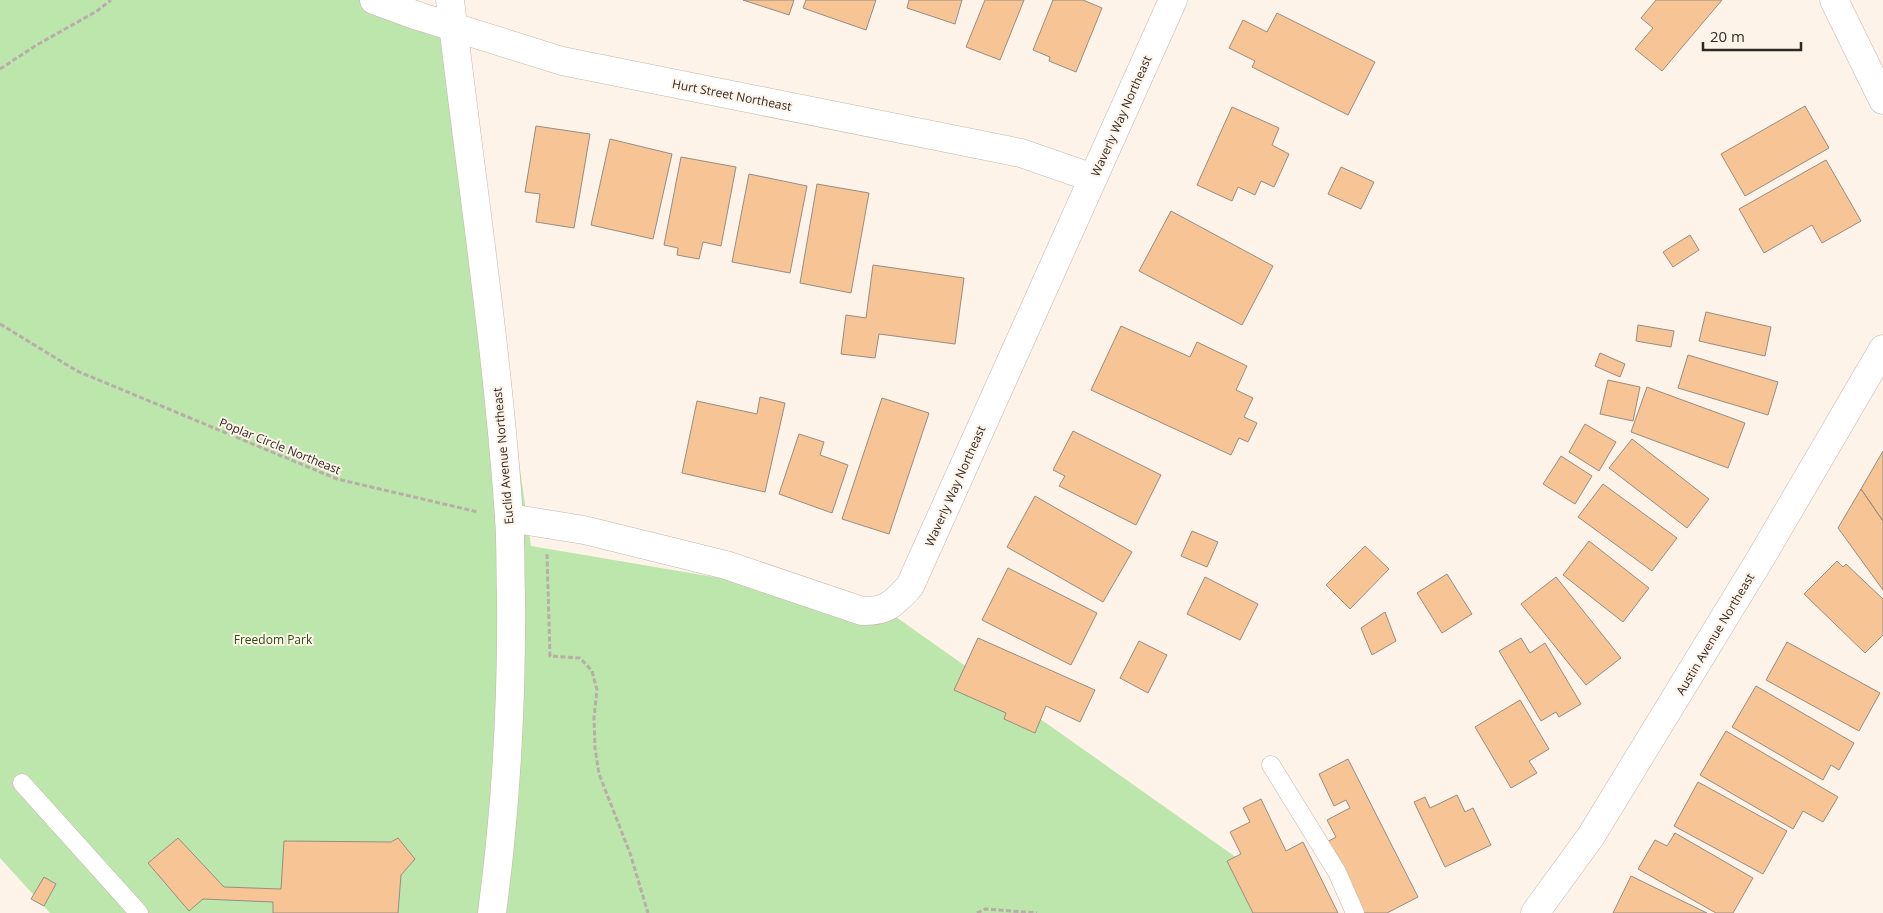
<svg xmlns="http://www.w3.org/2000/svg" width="1883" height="913" font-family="'Open Sans',sans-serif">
	<rect width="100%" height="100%" fill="#fef3e9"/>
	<path fill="#bce6ac" d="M0,0H398L456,21L531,546L879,605L1254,870L1270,913H50L0,858Z"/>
	<path fill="#f6c495" stroke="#998c81" d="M743,0H794L789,15Z
		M806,0H876L866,30L803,8Z
		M909,0H962L955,24L907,8Z
		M985,0H1024L1000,60L966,47Z
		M1053,0H1083L1102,8L1076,72L1049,61L1050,57L1033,50Z
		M1656,0H1722L1662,71L1635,49L1653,28L1641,18Z
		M1277,13L1375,62L1348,115L1252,67L1255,61L1229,48L1243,20L1267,32Z
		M1805,106L1829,148L1745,196L1721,154Z
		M1232,107L1279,128L1272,145L1289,154L1274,187L1261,181L1255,195L1238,187L1232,201L1197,185Z
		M536,126L590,134L574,228L536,222L540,194L525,192Z
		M610,139L672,154L653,239L591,225Z
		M681,157L736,167L721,246L703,242L699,259L677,255L678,248L664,245Z
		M1826,160L1861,221L1822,243L1812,225L1764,253L1739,209Z
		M1341,167L1374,182L1361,209L1328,194Z
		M749,174L807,186L790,273L732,262Z
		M817,184L869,193L851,293L800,283Z
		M1171,211L1273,266L1242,325L1139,271Z
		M1690,235L1699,250L1673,267L1663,252Z
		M873,265L964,278L955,344L879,334L875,358L841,354L846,315L866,318Z
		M1706,312L1771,327L1765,356L1699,341Z
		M1638,325L1674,331L1671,347L1636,341Z
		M1121,326L1190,357L1197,342L1247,366L1236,390L1253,398L1244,417L1257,423L1248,442L1239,438L1231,455L1091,390Z
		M1600,353L1625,364L1620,377L1595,366Z
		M1688,355L1778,382L1768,415L1678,388Z
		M1608,380L1640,387L1633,421L1600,414Z
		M1647,387L1745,423L1728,468L1631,432Z
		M760,397L785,403L765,492L682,473L697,401L757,414Z
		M882,398L929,413L889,534L842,519Z
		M1585,424L1616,442L1599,471L1569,452Z
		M1073,431L1161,475L1136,525L1059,486L1065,476L1053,470Z
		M799,434L824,442L820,455L848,465L832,513L779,494Z
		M1632,439L1709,499L1687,528L1609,468Z
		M1883,451V521L1861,489Z
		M1561,456L1592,476L1575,504L1543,484Z
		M1603,484L1677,538L1652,571L1578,517Z
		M1861,489L1883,521V590L1838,528Z
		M1035,496L1132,552L1103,602L1007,547Z
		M1192,531L1218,542L1207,567L1181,556Z
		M1589,541L1649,588L1623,622L1563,575Z
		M1365,546L1389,569L1350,609L1326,585Z
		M1837,561L1843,567L1846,564L1883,599V635L1865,653L1804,594Z
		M1008,568L1097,613L1071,665L982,620Z
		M1447,574L1472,614L1442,633L1417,593Z
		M1205,577L1258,604L1240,640L1187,614Z
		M1556,577L1621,658L1586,685L1521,604Z
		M1385,612L1396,641L1372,655L1361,628Z
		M978,638L1095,690L1080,722L1046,706L1035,733L1004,719L1006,713L954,690Z
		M1521,638L1530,653L1545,643L1581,704L1559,717L1556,712L1541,721L1499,651Z
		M1139,641L1167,655L1148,693L1120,678Z
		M1787,642L1880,693L1859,731L1766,680Z
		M1756,686L1854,743L1839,770L1831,765L1823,780L1732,727Z
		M1520,700L1549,749L1529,761L1537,773L1511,788L1475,727Z
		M1726,731L1838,797L1823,822L1803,811L1793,829L1700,775Z
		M1348,759L1418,897L1387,913H1363L1327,842L1336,837L1327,820L1350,808L1346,800L1334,806L1319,774Z
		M1698,782L1787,831L1763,874L1674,826Z
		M1457,795L1465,812L1473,808L1491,845L1445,867L1414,802L1425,797L1430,808Z
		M1261,799L1286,851L1303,842L1338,913H1253L1227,861L1241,854L1230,832L1250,822L1243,808Z
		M1675,833L1753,878L1733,913H1716L1638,869L1655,840L1667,846Z
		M178,838L224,887L281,889L284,841L391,842L398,838L415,859L401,875L398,913H273V902L203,899L189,911L148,863Z
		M1631,876L1707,913H1613Z
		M44,877L56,884L44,906L31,899Z"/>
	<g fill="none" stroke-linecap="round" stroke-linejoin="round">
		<defs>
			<path id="service" d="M1271,765L1337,872L1355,913
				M22,783L139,913"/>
			<path id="minor" d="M374,0L418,16L562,61L1021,153L1093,178
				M1834,0L1883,100
				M509,518L584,530L726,565L862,611C887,612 894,603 910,586L1173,0
				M1535,913L1591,836L1762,556L1883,349"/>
			<path id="tertiary" d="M450,0C470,172 497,344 509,517C511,543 510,570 511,596C512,702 506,808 492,913"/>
		</defs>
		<use href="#service" stroke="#c3b6aa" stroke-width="19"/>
		<use href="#minor" stroke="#c3b6aa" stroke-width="29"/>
		<use href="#tertiary" stroke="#c3b6aa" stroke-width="29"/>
		<path stroke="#b7aea6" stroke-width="3" stroke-dasharray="5 2.5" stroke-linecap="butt" d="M0,69L35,46L97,11L111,0
			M0,324L77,371L337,479L478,512
			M547,554L550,656L580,658L592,671L597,690L594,718L595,748L599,774L630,853L648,913
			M977,913L985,909L1037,913"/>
		<use href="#service" stroke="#fff" stroke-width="18"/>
		<use href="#minor" stroke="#fff" stroke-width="28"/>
		<use href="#tertiary" stroke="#fff" stroke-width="28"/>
	</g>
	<g text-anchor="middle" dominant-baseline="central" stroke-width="4" stroke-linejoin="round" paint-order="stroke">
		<g font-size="12" fill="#2e2924" stroke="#fef3e9">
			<text transform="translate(732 95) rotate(11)">Hurt Street Northeast</text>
			<text transform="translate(1121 116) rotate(-66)">Waverly Way Northeast</text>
			<text transform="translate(280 446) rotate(22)">Poplar Circle Northeast</text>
			<text transform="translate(503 456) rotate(-95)">Euclid Avenue Northeast</text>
			<text transform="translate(955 486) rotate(-66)">Waverly Way Northeast</text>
			<text transform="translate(1715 634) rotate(-59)">Austin Avenue Northeast</text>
		</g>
		<g font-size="12" fill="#24510c" stroke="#fef3e9">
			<text x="273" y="639">Freedom Park</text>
		</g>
	</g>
	<path d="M1703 42v8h98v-8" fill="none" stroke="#2e2924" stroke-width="2.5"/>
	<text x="1710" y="42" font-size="15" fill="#2e2924" stroke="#fef3e9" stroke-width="4" paint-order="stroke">20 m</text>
</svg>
